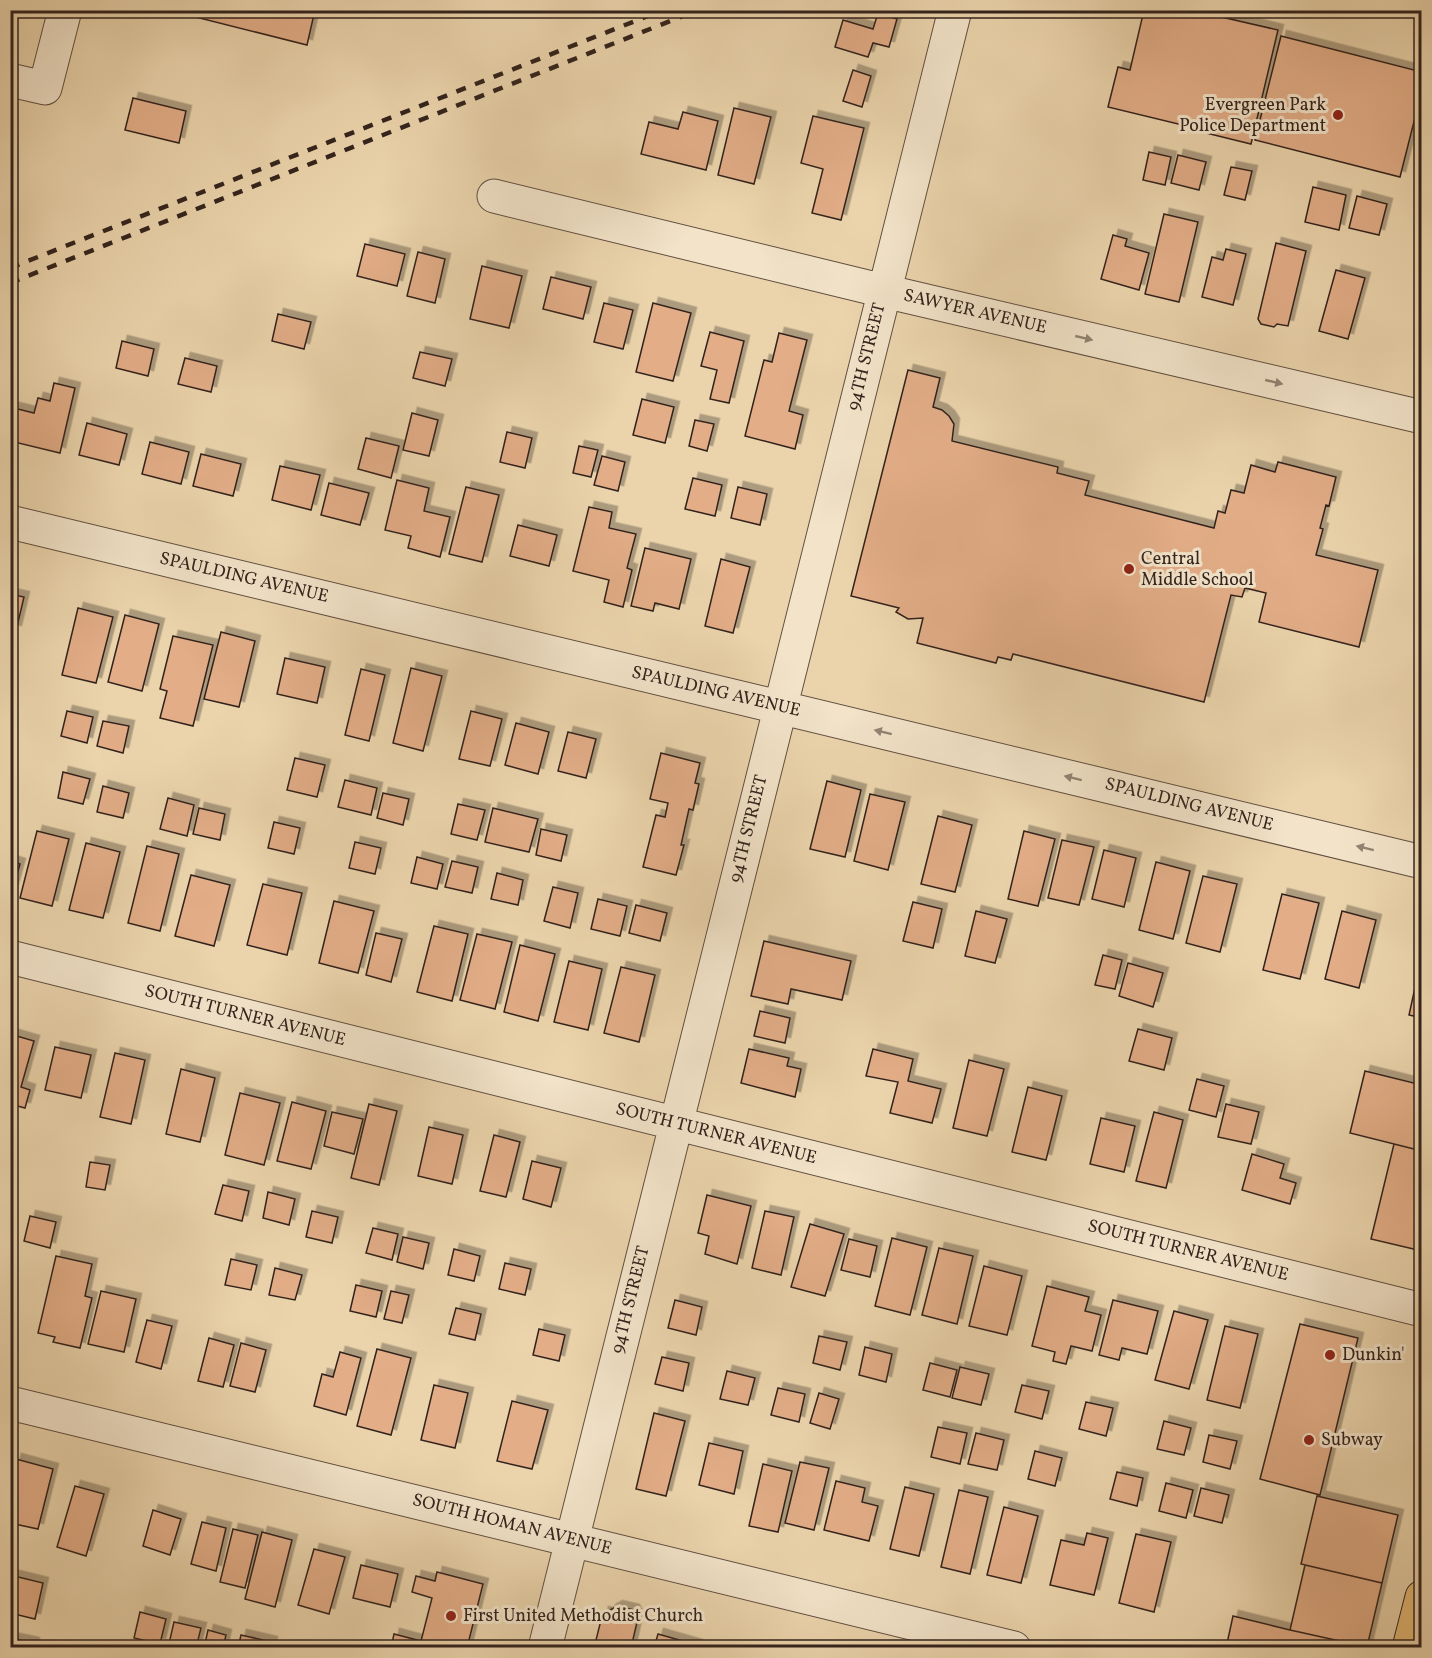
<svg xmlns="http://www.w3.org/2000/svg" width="1432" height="1658" font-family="Vollkorn,serif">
	<defs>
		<filter id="shadow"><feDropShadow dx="5.5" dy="-5.5" stdDeviation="0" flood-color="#0004"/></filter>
	</defs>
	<rect width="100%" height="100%" fill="#ebd4ac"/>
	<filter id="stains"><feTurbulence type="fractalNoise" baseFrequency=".00333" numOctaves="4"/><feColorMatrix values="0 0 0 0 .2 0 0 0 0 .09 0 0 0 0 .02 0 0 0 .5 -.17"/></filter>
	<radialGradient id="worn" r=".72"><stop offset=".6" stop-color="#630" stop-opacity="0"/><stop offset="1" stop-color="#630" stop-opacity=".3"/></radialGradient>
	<path fill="#e2ad87" stroke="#33231d" stroke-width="1.5" filter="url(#shadow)" d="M168,10H315L307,45Z
		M1144,10H1191L1278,30L1251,144L1198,131L1199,129L1108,107L1118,67L1130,70Z
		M878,13L897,19L889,47L873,43L868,57L835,47L843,20L873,29Z
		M1281,36L1422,72V90L1400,177L1255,140Z
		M853,70L871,76L862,107L843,101Z
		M133,98L186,111L179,143L125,130Z
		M734,108L771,117L754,184L718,175Z
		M683,112L718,121L706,170L641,154L649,122L678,129Z
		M813,116L864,128L841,220L812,213L823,169L801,163Z
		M1149,152L1171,157L1165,185L1143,180Z
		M1178,155L1206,162L1199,190L1171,183Z
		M1231,167L1252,171L1245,200L1224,195Z
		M1313,187L1346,195L1339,230L1305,222Z
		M1357,196L1387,204L1379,235L1349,228Z
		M1164,214L1198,222L1179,302L1145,294Z
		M1113,235L1127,239L1125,246L1149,253L1139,290L1101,279Z
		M1276,243L1306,251L1288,326L1277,324L1274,327L1261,324L1258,319Z
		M365,244L405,254L397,286L357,276Z
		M1226,249L1246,254L1233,305L1202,297L1212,257L1223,260Z
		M418,252L445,259L435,303L407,296Z
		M482,266L522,276L509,328L470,319Z
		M1336,270L1365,278L1348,339L1319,331Z
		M551,277L591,287L583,319L543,309Z
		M604,303L633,310L623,349L594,342Z
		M653,303L691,313L673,381L636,372Z
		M278,314L311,322L304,349L272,341Z
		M710,332L744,341L729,403L710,399L717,370L701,366Z
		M779,333L807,340L789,411L803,415L795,449L745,436L764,360L772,362Z
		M122,341L154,349L148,376L116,368Z
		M420,352L452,359L445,386L413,378Z
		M185,358L217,366L211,392L178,384Z
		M908,370L940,378L933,407L942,410L949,416L954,424L952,441L1058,467L1057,473L1089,481L1085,495L1214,528L1218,511L1225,513L1231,490L1244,493L1251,465L1275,472L1278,462L1336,477L1329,506L1326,505L1320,528L1323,529L1316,555L1378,570L1359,647L1259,622L1266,593L1245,588L1242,597L1231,595L1204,702L1013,654L1011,660L998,657L996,663L917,643L923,618L908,619L896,612L899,608L851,596Z
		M54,383L75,388L60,453L10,441V407L34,413L38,398L50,401Z
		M642,399L674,407L665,443L633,435Z
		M412,413L438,420L429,456L403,450Z
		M695,420L714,424L707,451L689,446Z
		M87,423L127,434L119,465L79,455Z
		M507,432L532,438L525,468L500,462Z
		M366,438L399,446L391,478L358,469Z
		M150,442L189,452L181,484L142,474Z
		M579,446L598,450L591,477L573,473Z
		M201,454L241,464L233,496L193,486Z
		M602,456L625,462L618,491L594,485Z
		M280,466L320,475L311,510L272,500Z
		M693,478L722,485L715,516L685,509Z
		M397,480L429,488L424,511L450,517L440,557L408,548L411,536L385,530Z
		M329,483L369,493L360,525L321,515Z
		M466,487L499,495L482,562L449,554Z
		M738,487L767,494L760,525L731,518Z
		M589,507L612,512L609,528L636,534L627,568L632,570L623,607L604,602L609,580L573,571Z
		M518,525L557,535L549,566L510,556Z
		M645,548L691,559L679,609L655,603L653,611L631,606Z
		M721,559L750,567L733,633L705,626Z
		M10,594L24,597L16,631L10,630Z
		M78,608L113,617L96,683L62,675Z
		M125,615L159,624L142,691L108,682Z
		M221,632L255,641L239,707L204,699Z
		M173,636L213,645L193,726L160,718L167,691L160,689Z
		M285,658L325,667L317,703L277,694Z
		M411,668L442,676L423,751L393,743Z
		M361,669L385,675L369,741L345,735Z
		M67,711L93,717L87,743L61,736Z
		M471,711L502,719L490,766L459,759Z
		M103,721L129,726L123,753L97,746Z
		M516,723L549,732L538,774L505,765Z
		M568,732L596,739L586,778L558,771Z
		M661,753L700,763L695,783L699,784L693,810L689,809L681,845H684L676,875L643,867L656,815L665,817L668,803L650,799Z
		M295,758L325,765L317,797L287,790Z
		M63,772L90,779L83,804L58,798Z
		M345,780L377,788L371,815L338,807Z
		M827,781L861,790L845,857L810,849Z
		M103,786L129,793L123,818L97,812Z
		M383,793L409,799L403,825L377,818Z
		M870,794L905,802L888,870L854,861Z
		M168,798L194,805L187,836L160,829Z
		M458,804L485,810L477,840L451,834Z
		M199,808L225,814L220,840L193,834Z
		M493,808L538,819L529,852L485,842Z
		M938,816L972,825L955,892L921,884Z
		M274,822L300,828L294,854L268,848Z
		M541,829L567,835L561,861L536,855Z
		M37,831L69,839L52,906L20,898Z
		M1024,831L1055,839L1038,906L1008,899Z
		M1062,840L1094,847L1079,905L1048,898Z
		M355,842L381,848L375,874L349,868Z
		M86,843L120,852L103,918L69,910Z
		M147,846L179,854L160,931L128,923Z
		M1104,850L1136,858L1124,907L1092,899Z
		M417,857L443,864L437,889L411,883Z
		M10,861L20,864L11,896H10Z
		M452,861L478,867L472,893L445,887Z
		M1156,862L1190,871L1173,939L1139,930Z
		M497,873L523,880L518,905L491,899Z
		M191,875L230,885L214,946L175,936Z
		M1203,876L1237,884L1220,952L1186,943Z
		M263,884L302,893L287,955L247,945Z
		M553,887L578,893L570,928L544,921Z
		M1282,894L1319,903L1300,979L1263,970Z
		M598,899L627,906L620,936L591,929Z
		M334,901L374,911L358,973L319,963Z
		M913,902L942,909L933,948L903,941Z
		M636,905L667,913L660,941L629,933Z
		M976,911L1007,919L995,963L965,956Z
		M1342,911L1376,920L1359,988L1325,979Z
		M434,926L468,934L452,1001L417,992Z
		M376,933L402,939L391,982L366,975Z
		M477,934L512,942L495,1009L460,1000Z
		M764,941L851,961L842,1000L791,989L788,1004L751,996Z
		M520,945L555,954L538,1021L504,1012Z
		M1103,955L1122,960L1115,989L1095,985Z
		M569,961L602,969L588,1030L554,1022Z
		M1128,963L1163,973L1153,1007L1119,996Z
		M621,967L655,975L639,1042L604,1033Z
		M1416,983L1422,984V1018L1409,1015Z
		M760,1011L790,1018L785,1043L754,1036Z
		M1138,1029L1172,1038L1164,1070L1129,1061Z
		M10,1034L34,1041L21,1087L30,1090L25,1108L10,1104Z
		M55,1047L91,1055L81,1098L45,1090Z
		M749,1049L789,1058L787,1066L801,1069L795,1097L741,1083Z
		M873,1049L913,1059L908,1081L941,1089L932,1123L890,1113L898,1082L866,1076Z
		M115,1053L145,1060L131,1124L100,1117Z
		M969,1060L1004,1069L987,1136L953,1128Z
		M181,1069L215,1078L200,1142L166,1134Z
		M1365,1071L1422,1085V1151L1350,1133Z
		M1197,1079L1224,1086L1216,1117L1189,1110Z
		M1028,1087L1062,1096L1046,1160L1012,1152Z
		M240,1093L280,1103L264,1165L225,1155Z
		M292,1102L326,1111L311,1169L277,1161Z
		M369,1104L397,1111L379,1185L351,1178Z
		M1226,1104L1259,1112L1251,1144L1218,1137Z
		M332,1112L363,1119L354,1154L324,1146Z
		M1154,1112L1183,1120L1166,1188L1136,1181Z
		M1101,1118L1135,1126L1124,1172L1090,1164Z
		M429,1127L463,1135L452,1184L418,1176Z
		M494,1135L520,1142L506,1197L480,1191Z
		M1394,1144L1422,1151V1251L1371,1239Z
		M1252,1154L1284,1164L1280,1178L1296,1183L1290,1204L1242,1190Z
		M532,1161L561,1168L551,1207L523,1199Z
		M90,1162L110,1165L105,1190L86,1187Z
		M223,1185L249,1191L242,1221L215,1214Z
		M268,1192L295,1199L289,1225L263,1218Z
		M707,1195L751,1206L737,1264L705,1254L709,1236L698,1233Z
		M312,1211L338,1217L332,1243L306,1237Z
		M765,1211L794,1217L781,1275L752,1268Z
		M30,1216L56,1222L50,1248L24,1241Z
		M810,1224L844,1234L825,1296L791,1287Z
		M373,1228L398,1234L392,1260L366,1253Z
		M403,1237L429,1243L423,1269L397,1262Z
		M892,1238L927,1247L910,1315L875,1306Z
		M849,1239L877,1246L870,1277L841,1270Z
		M939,1248L973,1256L957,1324L922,1315Z
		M454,1249L480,1256L474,1281L448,1275Z
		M56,1256L92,1264L85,1296L92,1298L80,1348L53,1342L55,1337L38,1333Z
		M231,1259L257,1265L251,1290L225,1285Z
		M505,1263L531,1269L525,1295L499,1289Z
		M984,1266L1022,1276L1007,1335L969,1326Z
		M275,1268L302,1275L295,1300L269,1295Z
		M356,1285L382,1291L376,1317L350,1311Z
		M1047,1286L1089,1297L1085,1311L1101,1315L1092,1351L1071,1346L1066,1364L1053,1361L1055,1352L1032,1346Z
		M101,1291L136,1299L124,1352L88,1344Z
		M391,1291L409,1295L402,1323L384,1319Z
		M675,1300L702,1307L696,1335L668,1328Z
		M1113,1300L1158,1311L1147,1354L1122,1348L1119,1360L1099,1355Z
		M456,1308L481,1314L475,1340L449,1334Z
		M1174,1311L1208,1320L1189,1389L1155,1380Z
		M147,1320L172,1326L161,1369L136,1362Z
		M1300,1324L1358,1338L1320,1495L1260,1479Z
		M1225,1326L1258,1334L1240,1408L1207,1400Z
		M539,1329L565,1335L559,1361L533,1355Z
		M819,1336L847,1342L840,1370L813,1363Z
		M209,1338L234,1345L223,1387L198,1381Z
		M241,1343L266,1350L255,1392L230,1386Z
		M865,1347L892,1354L886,1382L859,1375Z
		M377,1349L411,1358L391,1435L357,1426Z
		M340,1352L361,1358L346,1415L314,1406L322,1374L333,1377Z
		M662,1357L689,1363L683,1391L655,1384Z
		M930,1363L957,1370L950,1397L923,1390Z
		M960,1367L989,1374L981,1405L952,1398Z
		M727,1371L755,1378L748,1405L720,1399Z
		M434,1385L468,1393L455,1448L421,1440Z
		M1022,1385L1049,1391L1042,1419L1015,1412Z
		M778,1388L805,1394L799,1422L771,1415Z
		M819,1393L839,1399L830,1429L810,1423Z
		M512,1401L548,1410L532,1469L497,1461Z
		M1086,1402L1113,1408L1106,1436L1079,1429Z
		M654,1413L685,1421L666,1496L636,1489Z
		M1164,1421L1191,1428L1184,1455L1157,1449Z
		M938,1427L967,1433L960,1464L931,1457Z
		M976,1433L1004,1440L997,1470L968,1464Z
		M1209,1435L1237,1441L1230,1469L1203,1462Z
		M709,1443L743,1451L734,1494L699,1485Z
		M1035,1451L1062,1458L1055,1486L1028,1479Z
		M16,1459L53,1469L38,1529L10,1523V1481Z
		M800,1462L829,1468L814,1530L785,1523Z
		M763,1464L792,1471L778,1532L749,1526Z
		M1117,1472L1143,1478L1137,1506L1110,1499Z
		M836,1481L865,1488L862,1502L878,1506L869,1541L824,1530Z
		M1166,1483L1193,1490L1186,1518L1159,1511Z
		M75,1486L104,1494L86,1556L57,1547Z
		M905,1487L934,1494L919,1556L890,1549Z
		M1201,1488L1229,1495L1222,1523L1194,1516Z
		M959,1490L988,1497L970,1574L941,1567Z
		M1317,1496L1398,1515L1382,1583L1301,1564Z
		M1004,1507L1038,1516L1021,1583L987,1575Z
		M153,1510L181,1519L170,1555L143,1546Z
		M202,1522L226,1528L216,1571L191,1564Z
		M233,1529L258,1535L245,1588L220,1582Z
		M262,1532L292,1540L275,1607L245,1599Z
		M1087,1533L1108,1538L1094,1595L1050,1585L1061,1540L1084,1545Z
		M1136,1534L1171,1542L1154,1612L1119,1603Z
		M314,1549L345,1557L329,1614L298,1605Z
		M361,1565L398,1574L390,1607L353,1598Z
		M1305,1565L1382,1583L1367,1647L1290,1630Z
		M437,1572L483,1584L467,1648H391L394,1634L421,1641L432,1598L412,1592L416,1576L435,1581Z
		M10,1575L43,1583L35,1619L10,1613Z
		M617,1606L634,1610L638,1618L631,1648H594L603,1612L609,1613L610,1610Z
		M140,1612L166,1619L160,1644L134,1638Z
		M1233,1616L1290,1630L1367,1647L1226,1648Z
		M174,1622L201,1628L196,1648H168Z
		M208,1630L226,1635L223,1648H204Z
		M658,1634L697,1645L696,1648H654Z
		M241,1635L272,1642L271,1648H238Z
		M10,1638L34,1643L33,1648H10Z"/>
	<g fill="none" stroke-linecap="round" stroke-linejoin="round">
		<defs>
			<path id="minor" d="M10,80L45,88L65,10
				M494,196L884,291L1422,417
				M10,522L1422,862
				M10,957L1422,1310
				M10,1403L1014,1648
				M545,1648L955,10"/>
			<path id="major" d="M1409,1648L1422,1597"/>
		</defs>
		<use href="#minor" stroke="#614f41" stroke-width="35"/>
		<use href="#major" stroke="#33231d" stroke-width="35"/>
		<use href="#minor" stroke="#f2e3c9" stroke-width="33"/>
		<use href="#major" stroke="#e6ba76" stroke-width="33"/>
		<path stroke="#33231d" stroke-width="4.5" stroke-dasharray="10 10" stroke-linecap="butt" d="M10,268L663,10
			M10,283L698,10"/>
	</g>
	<defs><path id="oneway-solid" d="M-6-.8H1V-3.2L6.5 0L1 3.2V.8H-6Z" transform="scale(1.5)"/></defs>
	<g fill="#928373">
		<use href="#oneway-solid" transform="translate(1084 338) rotate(13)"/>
		<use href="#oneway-solid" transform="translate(1274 382) rotate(13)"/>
		<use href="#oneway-solid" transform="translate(883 732) rotate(-166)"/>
		<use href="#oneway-solid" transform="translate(1073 778) rotate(-166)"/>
		<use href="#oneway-solid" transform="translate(1365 848) rotate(-166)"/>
	</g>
	<g fill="#8f2418" stroke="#f2e3c9" stroke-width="2">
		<circle cx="1338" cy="115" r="6"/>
		<circle cx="1129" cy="569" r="6"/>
		<circle cx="1330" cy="1355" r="6"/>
		<circle cx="1309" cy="1440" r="6"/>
		<circle cx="451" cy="1616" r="6"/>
	</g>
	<g text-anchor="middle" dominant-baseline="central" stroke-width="6" stroke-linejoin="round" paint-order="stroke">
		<g font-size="18" fill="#33231d" stroke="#f2e3c9" text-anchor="start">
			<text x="1326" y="105" text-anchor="end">Evergreen Park<tspan x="1326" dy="21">Police Department</tspan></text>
			<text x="1141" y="559">Central<tspan x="1141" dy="21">Middle School</tspan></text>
			<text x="1342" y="1355">Dunkin'</text>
			<text x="1321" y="1440">Subway</text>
			<text x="463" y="1616">First United Methodist Church</text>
		</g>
		<g font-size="18" fill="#33231d" stroke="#f2e3c9">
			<text transform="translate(975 312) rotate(13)">SAWYER AVENUE</text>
			<text transform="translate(867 357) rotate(-76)">94TH STREET</text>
			<text transform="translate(244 578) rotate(13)">SPAULDING AVENUE</text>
			<text transform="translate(716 692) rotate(13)">SPAULDING AVENUE</text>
			<text transform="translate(1189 805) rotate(14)">SPAULDING AVENUE</text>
			<text transform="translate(749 829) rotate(-76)">94TH STREET</text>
			<text transform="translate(245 1016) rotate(14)">SOUTH TURNER AVENUE</text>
			<text transform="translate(716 1134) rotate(14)">SOUTH TURNER AVENUE</text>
			<text transform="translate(1188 1251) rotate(14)">SOUTH TURNER AVENUE</text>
			<text transform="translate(631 1300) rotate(-76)">94TH STREET</text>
			<text transform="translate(512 1525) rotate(14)">SOUTH HOMAN AVENUE</text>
		</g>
	</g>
	<rect width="1432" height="1658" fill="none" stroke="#ebd4ac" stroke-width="36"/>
	<rect x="12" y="12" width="1408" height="1634" fill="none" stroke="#33231d" stroke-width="3"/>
	<rect x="18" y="18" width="1396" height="1622" fill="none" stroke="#33231d" stroke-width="1.5"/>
	<rect width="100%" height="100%" filter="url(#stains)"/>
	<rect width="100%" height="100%" fill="url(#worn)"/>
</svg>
